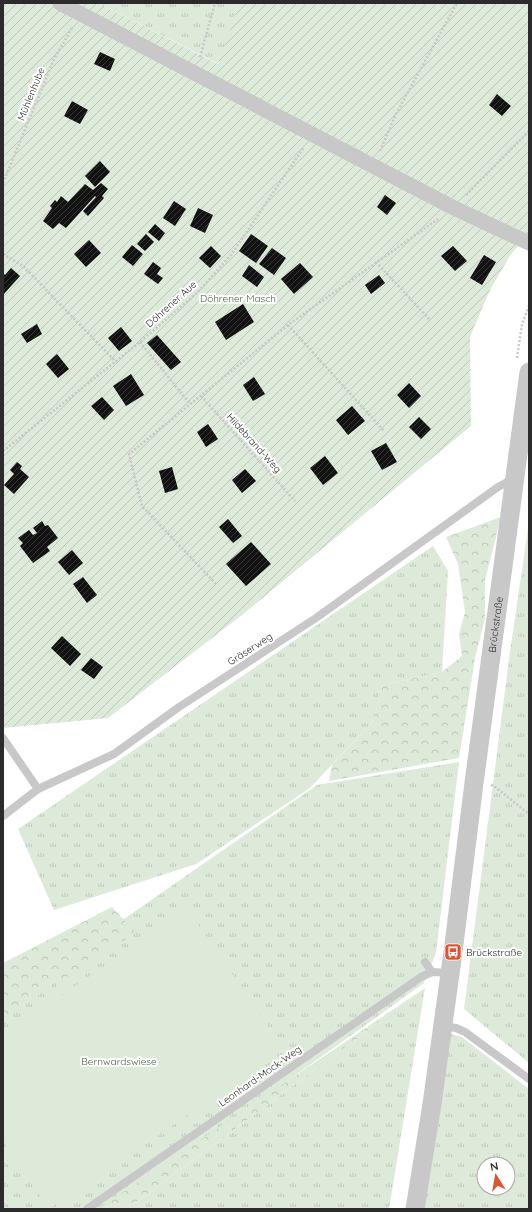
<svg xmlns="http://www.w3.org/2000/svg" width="532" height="1212" font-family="Quicksand,sans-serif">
	<defs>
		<pattern id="grass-tufts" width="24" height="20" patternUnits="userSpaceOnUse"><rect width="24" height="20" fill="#dde9d9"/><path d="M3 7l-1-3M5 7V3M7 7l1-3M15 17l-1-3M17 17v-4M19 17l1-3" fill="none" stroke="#bec8ba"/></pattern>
		<pattern id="forest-crowns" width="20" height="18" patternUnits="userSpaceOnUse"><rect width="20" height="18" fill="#dde9d9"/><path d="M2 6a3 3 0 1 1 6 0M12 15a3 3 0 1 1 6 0" fill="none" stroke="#bec8ba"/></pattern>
		<pattern id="garden-furrows" width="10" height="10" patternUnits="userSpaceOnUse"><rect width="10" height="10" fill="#dde9d9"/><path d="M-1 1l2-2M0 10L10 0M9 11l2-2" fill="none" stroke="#bec8ba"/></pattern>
		<pattern id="building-hatch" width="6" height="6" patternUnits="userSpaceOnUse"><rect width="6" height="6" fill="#121212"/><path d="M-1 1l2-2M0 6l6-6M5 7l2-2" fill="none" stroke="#353535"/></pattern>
	</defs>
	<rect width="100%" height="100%" fill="#fff"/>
	<path fill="url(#grass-tufts)" fill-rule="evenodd" d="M98,3H239L219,64Z
		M529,522V1063L464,1009L510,652Z
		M433,546L448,571L442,672L382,685L374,720L310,788L196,864L54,910L18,829Z
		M459,762L436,953L424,983L109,1209H3V1003L317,785Z
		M425,988L389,1209H127Z
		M441,1031L462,1037L529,1089V1209H424ZM484,1164H508V1188H484Z"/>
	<path fill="url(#forest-crowns)" d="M501,517L485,580V618L475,658L459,758L329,781L332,765L374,720L382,685L442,672L462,656L459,634L465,612L458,564L446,537Z
		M112,907L136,933L3,1017V963Z
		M425,988L127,1209H98Z"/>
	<path fill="url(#garden-furrows)" d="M3,3H98L218,64L239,3H529V234L511,254L490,290L470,337L471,426L242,615L108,718L3,728Z"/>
	<path fill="#dde9d9" d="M188,909L284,1050L49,1209L3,1141V1035Z"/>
	<path fill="url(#building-hatch)" d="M100,52L115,59L110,71L94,64Z
		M497,94L511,106L502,116L489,105Z
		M72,101L88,110L80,124L64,116Z
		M100,161L110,172L95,187L85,176Z
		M101,183L108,189L102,196L104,198L88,216L83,211L96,197L95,196L66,228L59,223L53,229L43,221L52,208L50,206L55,200L57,202L61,196L68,202L85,184L93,190Z
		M385,195L396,203L387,215L377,207Z
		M174,201L186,209L175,226L163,218Z
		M198,208L213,215L205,233L190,226Z
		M155,224L165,233L159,241L148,232Z
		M146,234L154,242L145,251L137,244Z
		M251,234L268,246L256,263L239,251Z
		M89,240L101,253L86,267L74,254Z
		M132,245L143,254L133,266L122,257Z
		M211,246L221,256L210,268L199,258Z
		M453,246L467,261L455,271L441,256Z
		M272,248L286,258L274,275L259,264Z
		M484,255L496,262L482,285L470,278Z
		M153,262L161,268L157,274L163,278L158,284L144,274Z
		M300,263L313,277L294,294L281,279Z
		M249,265L264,277L257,287L242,276Z
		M11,268L20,276L3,295V273L5,275Z
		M379,275L385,283L371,294L365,285Z
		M243,304L254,322L226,340L215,322Z
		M37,324L42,334L27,343L21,334Z
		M121,327L132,341L119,351L108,338Z
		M157,335L181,362L171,370L147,343Z
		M57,354L69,369L58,378L46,364Z
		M131,374L144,395L126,406L113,386Z
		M254,377L265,394L253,401L243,385Z
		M409,383L421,396L409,408L397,395Z
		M102,397L114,410L104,420L91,406Z
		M352,406L365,421L348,435L336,420Z
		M419,417L431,429L421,439L409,427Z
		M208,424L218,439L206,447L197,432Z
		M386,443L397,462L382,470L371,451Z
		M325,456L338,473L323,485L310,468Z
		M17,462L22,466L20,469L29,477L14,494L4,485L14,474L10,470Z
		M172,467L178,489L165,493L159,471Z
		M245,469L256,481L242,493L232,480Z
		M228,519L242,536L233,543L219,527Z
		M42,521L45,526L48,525L58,538L47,547L50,551L33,563L20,546L23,543L18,538L29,530L33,535L37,533L33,528Z
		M251,542L271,564L246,586L226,564Z
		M72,550L83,563L69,575L58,562Z
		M83,577L97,595L87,603L73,584Z
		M62,636L81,654L70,666L51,648Z
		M91,658L103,667L94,679L81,670Z"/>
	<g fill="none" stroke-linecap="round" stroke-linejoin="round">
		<path stroke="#c8c8c8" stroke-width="2.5" stroke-dasharray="2 2" stroke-linecap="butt" d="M200,57L215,3
			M380,151L396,114L457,3
			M3,183L54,59L72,28
			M466,195L529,131
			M3,254L23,266L116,362
			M376,262L430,320
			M288,325L384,431
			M140,342L190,404
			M517,358L522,324L529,306
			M201,396L295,501
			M3,451L140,342L198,292L231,255L304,147
			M216,584L142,506L129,454L288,325L438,219
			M491,785L494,786L529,814"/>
		<path stroke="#c8c8c8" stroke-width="8" d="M3,738L38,789L114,754L179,707L316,618L498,487L513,479
			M3,816L38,789
			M425,962L432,972
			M442,1026L456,1028L465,1032L529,1079
			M87,1209L421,977L432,972L450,973"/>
		<path stroke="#c8c8c8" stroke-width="15" d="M60,3L454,208L529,243"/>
		<path stroke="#c8c8c8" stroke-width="19" id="s1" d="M415,1209L432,1104L453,952L474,783L529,372"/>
	</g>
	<defs>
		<symbol id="bus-square" viewBox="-11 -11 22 22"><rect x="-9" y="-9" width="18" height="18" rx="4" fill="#de5432" stroke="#fff"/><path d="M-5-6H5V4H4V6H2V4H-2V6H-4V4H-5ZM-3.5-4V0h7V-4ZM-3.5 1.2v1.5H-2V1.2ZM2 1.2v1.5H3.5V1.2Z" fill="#fff"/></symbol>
	</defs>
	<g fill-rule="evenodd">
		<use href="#bus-square" x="443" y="942" width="20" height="20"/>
	</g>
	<g text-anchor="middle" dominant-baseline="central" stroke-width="4" stroke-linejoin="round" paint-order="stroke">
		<g font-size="10" fill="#2b2b2b" stroke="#fff">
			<text transform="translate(31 94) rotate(-68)">Mühlenhube</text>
			<text transform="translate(171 304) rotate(-42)">Döhrener Aue</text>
			<text transform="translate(254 443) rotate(48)">Hildebrand-Weg</text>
			<text stroke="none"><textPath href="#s1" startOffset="590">Brückstraße</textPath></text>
			<text transform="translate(250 649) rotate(-33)">Gräserweg</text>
			<text transform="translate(260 1076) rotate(-35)">Leonhard-Mock-Weg</text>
		</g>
		<g font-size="10" fill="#43653b" stroke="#fff">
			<text x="238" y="298">Döhrener Masch</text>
			<text x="119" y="1061">Bernwardswiese</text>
		</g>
		<g font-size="10" fill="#2b2b2b" stroke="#fff" text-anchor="start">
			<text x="466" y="952">Brückstraße</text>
		</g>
	</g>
	<rect width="532" height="1212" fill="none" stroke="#2b2b2b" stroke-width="8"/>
	<g transform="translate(496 1176) rotate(349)"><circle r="19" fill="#ffffff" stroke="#aaaaaa"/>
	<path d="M0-3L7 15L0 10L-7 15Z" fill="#de5432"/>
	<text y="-6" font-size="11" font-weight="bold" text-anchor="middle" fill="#2b2b2b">N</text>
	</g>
</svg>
